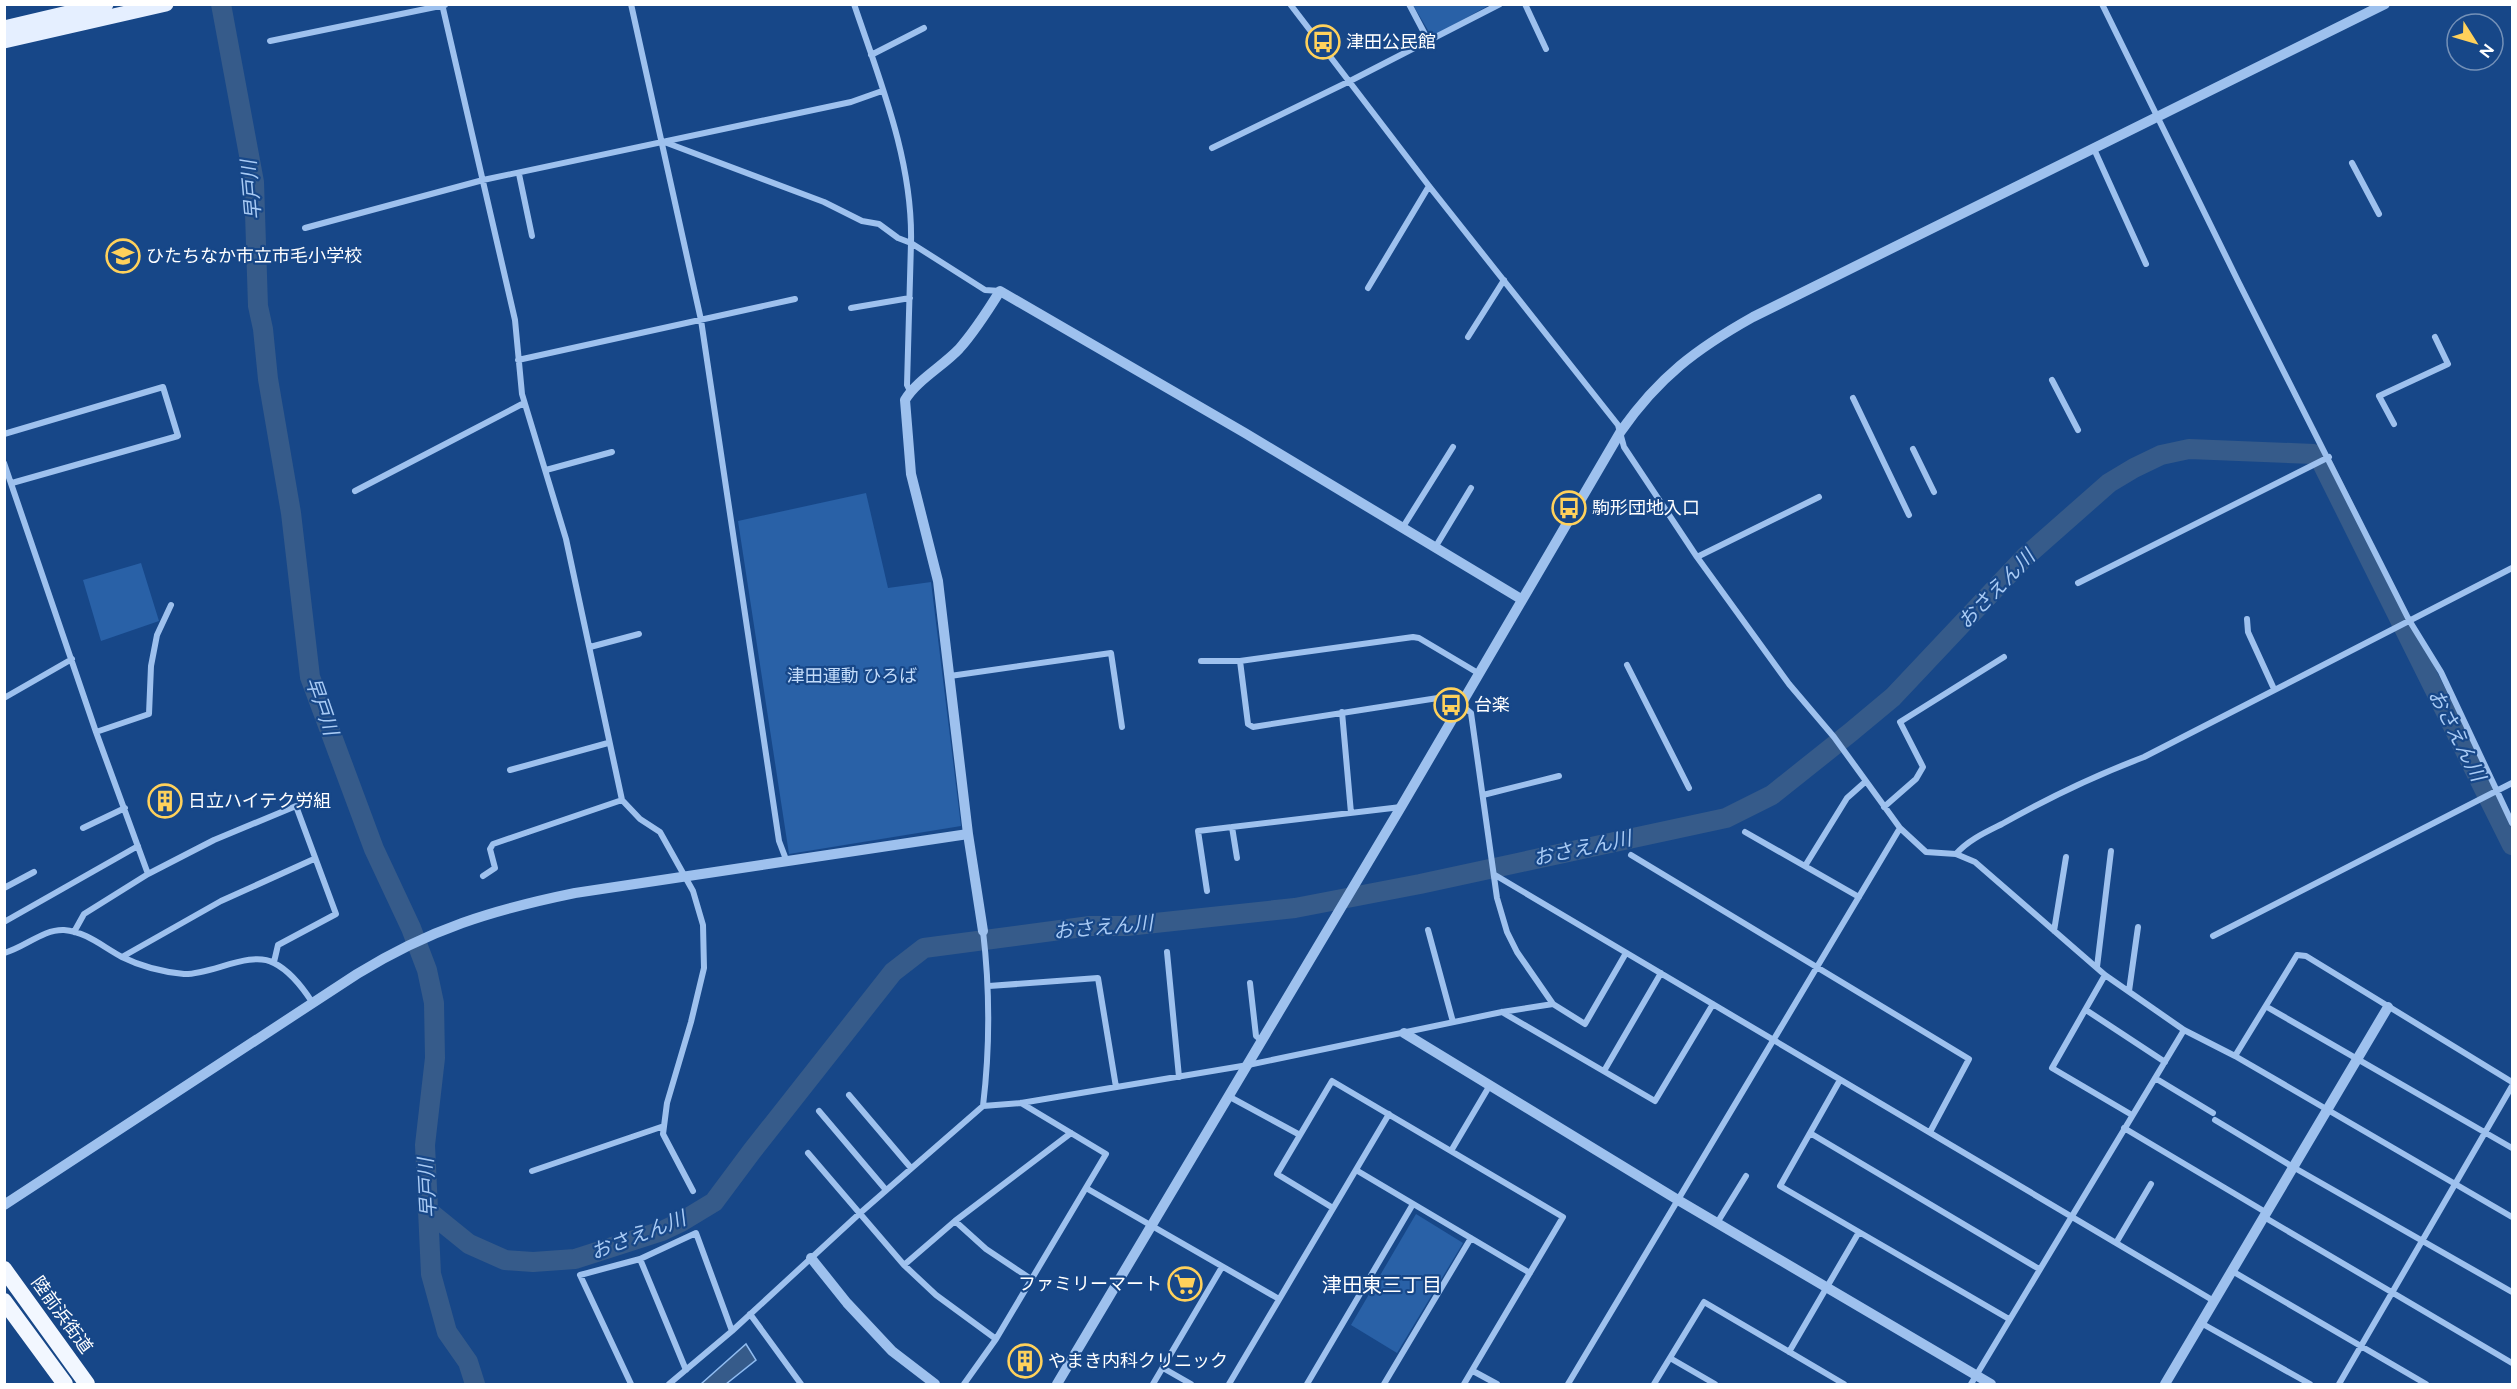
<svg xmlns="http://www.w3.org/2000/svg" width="2517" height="1389" font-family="Figtree,'Noto Sans JP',sans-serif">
	<rect width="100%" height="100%" fill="#174788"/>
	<path fill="#2961a7" d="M1491,4L1432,37L1413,5Z
		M866,493L888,588L931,582L961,826L789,854L738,521Z
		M141,563L159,621L101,641L83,580Z
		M1416,1214L1463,1243L1397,1353L1351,1325Z"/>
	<path fill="#365b8a" stroke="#90bcf1" stroke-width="1.5" d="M746,1344L756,1360L726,1384H701Z"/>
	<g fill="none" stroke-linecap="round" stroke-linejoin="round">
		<path stroke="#365b8a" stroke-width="20" d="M221,4L254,182L258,306L263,329L268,379L291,513L310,677L374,849L411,928L427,970L434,1003L435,1058L425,1145L431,1274L447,1332L468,1362L475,1384
			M427,1210L469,1244L505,1260L533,1262L575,1259L662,1231L681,1222L714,1202L752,1151L893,972L924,948L1090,926H1127L1295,908L1420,884L1726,818L1772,795L1851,732L1893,697L2025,557L2109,483L2134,468L2161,455L2189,449L2314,454L2322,463L2512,845"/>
		<path stroke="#9ec1ee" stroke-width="6" d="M442,4L515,320L522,394L566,539L622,800L640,819L660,832L693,891L703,925L704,968L691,1022L667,1103L663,1134L693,1191
			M631,4L701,320L779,841L787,862
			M854,4C880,81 913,161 911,243L985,290L1000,291
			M1290,4L1429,186L1618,425L1624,447L1697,557L1789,684L1834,737L1900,828L1926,852L1956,854L1975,862L2105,975L2184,1030L2235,1056L2512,1217
			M1409,4L1428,40
			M1525,4L1546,49
			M2102,4L2239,283L2409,620L2441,672L2512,823
			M270,41L445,5
			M871,55L924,28
			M667,143L824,202L862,221L879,224L898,238L911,243L907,385L910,391
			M1212,148L1350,81L1500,4
			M2094,149L2146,264
			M2352,163L2379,214
			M519,174L532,236
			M305,228L483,180L851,102L882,91
			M1368,288L1429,186
			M851,308L910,298
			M1468,337L1504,280
			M518,360L795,299
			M2052,380L2078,430
			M1853,398L1909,515
			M2394,424L2379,396L2448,364L2435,337
			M4,434L163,387L178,436L12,483
			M1913,449L1934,492
			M4,463L96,732L148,874
			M546,470L612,452
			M355,491L524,403
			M1403,527L1453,447
			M1436,546L1471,488
			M1697,557L1819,497
			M2078,583L2329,457
			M2247,619L2248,632L2274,689
			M590,647L639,634
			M1201,661H1240L1413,637L1419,638L1478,673
			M1240,661L1248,724L1253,727L1457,695L1464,696
			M1627,665L1689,788
			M950,676L1111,653L1122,727
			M4,698L72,659
			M1460,704L1471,713L1497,898L1507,932L1517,952L1553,1004L1585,1024L1626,953
			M1342,712L1351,813
			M96,732L149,714L151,666L157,635L171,605
			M510,770L608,743
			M1483,795L1559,776
			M1884,807L1916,779L1923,767L1900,722L2004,657
			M1232,827L1237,858
			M83,828L125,808
			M1745,832L1859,897
			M1956,854C1968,840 1986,832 2002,824C2048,798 2094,776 2144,757L2512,568
			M1631,855L1969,1059L1930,1132
			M1805,866L1847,798L1865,782
			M1495,875L2214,1301
			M483,876L495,868L490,849L493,844L622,800
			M4,888L34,872
			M1207,891L1198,831L1401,807
			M4,922L138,846
			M1428,930L1453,1022
			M983,931C990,990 990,1048 983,1106
			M2054,931L2066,857
			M74,932L84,914L148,874L214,840L296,806L336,914L278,945L274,962
			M2213,936L2512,783
			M1167,952L1179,1077
			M4,953C24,948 43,929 64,930C87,932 103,947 122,957C140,966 164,972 184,974C211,975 250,950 274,963C290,971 303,988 312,1002
			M122,957L221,901L314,859
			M2097,967L2111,851
			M2105,975L2052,1068L2132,1115
			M1250,983L1256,1036L1261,1040
			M989,986L1098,978L1116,1087
			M2129,991L2138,927
			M2267,1007L2512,1148
			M2086,1010L2165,1062
			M1502,1012L1655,1101L1713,1004
			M2235,1056L2297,955L2306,956L2512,1082
			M1604,1071L1661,973
			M2155,1078L2213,1113
			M849,1095L911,1168
			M1230,1097L1300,1135
			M819,1111L886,1190
			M2215,1120L2293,1167L2512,1292
			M2124,1128L2267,1213
			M1810,1133L2039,1269
			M1451,1151L1490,1085
			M808,1153L904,1265L936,1295L996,1339
			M1356,1170L1530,1273
			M532,1171L664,1126
			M1086,1188L1279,1299
			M1333,1208L1277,1174L1332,1081L1563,1217L1464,1384
			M2264,1217L2512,1363
			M955,1221L986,1249L1031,1279
			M1717,1223L1746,1176
			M1859,1232L2009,1319
			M2116,1243L2151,1184
			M640,1259L686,1370
			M904,1265L955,1221L1071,1133
			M2232,1271L2426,1384
			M750,1314L801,1384
			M2201,1323L2310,1384
			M1789,1352L1859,1232L1780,1186L1840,1080
			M1670,1358L1715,1384
			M1163,1368L1191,1384
			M1473,1371L1497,1384
			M631,1384L580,1275L640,1259L696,1233L732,1331
			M669,1384L732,1331L859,1214L983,1106L1021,1103L1248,1065L1502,1012L1553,1004
			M964,1384L996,1339L1106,1154L1021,1103
			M1153,1384L1222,1267
			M1229,1384L1389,1114
			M1307,1384L1413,1204
			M1384,1384L1471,1238
			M1568,1384L1900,828
			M1654,1384L1704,1302L1844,1384
			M1971,1384L2184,1030
			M2339,1384L2512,1086"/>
		<path stroke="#9ec1ee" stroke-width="10" d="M983,931L968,834L938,581L911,474L905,400C916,381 943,366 959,349C975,331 987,312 1000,291L1245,433L1521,599
			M1404,1033L1678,1200L1991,1384
			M4,1205L357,974C430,929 492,910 575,893L968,834
			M811,1258L847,1303L892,1351L935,1384
			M1057,1384L1401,807L1621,431C1659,377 1696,349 1753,317L2385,4
			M2165,1384L2388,1007"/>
		<path stroke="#e5efff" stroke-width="15" d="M4,28L106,4
			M4,41L166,4"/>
		<path stroke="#f2f7ff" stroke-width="16" d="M4,1269L87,1384
			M4,1301L65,1384"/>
	</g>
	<defs>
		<symbol id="bus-ring" viewBox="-11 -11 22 22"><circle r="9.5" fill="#174788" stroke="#ffd15b" stroke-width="1.5"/><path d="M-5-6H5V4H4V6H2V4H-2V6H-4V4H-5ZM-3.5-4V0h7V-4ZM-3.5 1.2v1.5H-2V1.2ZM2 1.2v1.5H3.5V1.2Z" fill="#ffd15b"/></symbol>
		<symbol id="school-ring" viewBox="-11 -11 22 22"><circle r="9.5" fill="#174788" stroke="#ffd15b" stroke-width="1.5"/><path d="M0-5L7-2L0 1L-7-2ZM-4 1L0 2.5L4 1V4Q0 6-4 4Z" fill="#ffd15b"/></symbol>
		<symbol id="building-ring" viewBox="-11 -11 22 22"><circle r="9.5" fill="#174788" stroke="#ffd15b" stroke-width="1.5"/><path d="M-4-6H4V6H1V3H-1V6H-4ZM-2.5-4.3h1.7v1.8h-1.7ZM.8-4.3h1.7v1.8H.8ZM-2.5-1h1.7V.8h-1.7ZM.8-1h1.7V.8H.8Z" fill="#ffd15b"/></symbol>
		<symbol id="supermarket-ring" viewBox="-11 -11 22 22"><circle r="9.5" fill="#174788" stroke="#ffd15b" stroke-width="1.5"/><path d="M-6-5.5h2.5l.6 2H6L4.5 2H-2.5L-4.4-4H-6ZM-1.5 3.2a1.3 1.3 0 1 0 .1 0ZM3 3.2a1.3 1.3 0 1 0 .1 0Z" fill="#ffd15b"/></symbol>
	</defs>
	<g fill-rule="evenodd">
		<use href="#bus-ring" x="1304" y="23" width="38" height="38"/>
		<use href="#school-ring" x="104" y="237" width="38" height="38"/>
		<use href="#bus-ring" x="1550" y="489" width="38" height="38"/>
		<use href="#bus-ring" x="1432" y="686" width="38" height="38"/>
		<use href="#building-ring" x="146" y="782" width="38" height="38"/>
		<use href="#supermarket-ring" x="1166" y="1265" width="38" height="38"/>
		<use href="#building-ring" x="1006" y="1342" width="38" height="38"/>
	</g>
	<g text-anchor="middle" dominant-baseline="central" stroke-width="4.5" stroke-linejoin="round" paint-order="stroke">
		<g font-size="18" fill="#fff" stroke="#174788" text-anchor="start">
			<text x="1346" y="42">津田公民館</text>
			<text x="146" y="256">ひたちなか市立市毛小学校</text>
			<text x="1592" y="508">駒形団地入口</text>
			<text x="1474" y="705">台楽</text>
			<text x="188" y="801">日立ハイテク労組</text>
			<text x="1162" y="1284" text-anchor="end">ファミリーマート</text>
			<text x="1048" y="1361">やまき内科クリニック</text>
		</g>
		<g font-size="18" fill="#c3dcfa" stroke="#174788">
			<text x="852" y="676">津田運動 ひろば</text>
		</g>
		<g font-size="18" fill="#fff" stroke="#174788">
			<text transform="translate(62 1315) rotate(54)">陸前浜街道</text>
		</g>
		<g font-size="20" font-style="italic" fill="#a9cbf5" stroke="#174788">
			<text transform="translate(251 190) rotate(-95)">早戸川</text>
			<text transform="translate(1996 589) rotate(-46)">おさえん川</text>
			<text transform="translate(322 706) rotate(71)">早戸川</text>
			<text transform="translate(2457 735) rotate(63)">おさえん川</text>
			<text transform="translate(1582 848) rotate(-12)">おさえん川</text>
			<text transform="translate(1103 927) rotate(-5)">おさえん川</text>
			<text transform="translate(427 1188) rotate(-93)">早戸川</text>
			<text transform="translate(638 1235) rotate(-21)">おさえん川</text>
		</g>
		<g font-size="20" fill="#fff" stroke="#174788">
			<text x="1382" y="1285">津田東三丁目</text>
		</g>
	</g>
	<rect width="2517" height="1389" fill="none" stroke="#ffffff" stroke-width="12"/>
	<g transform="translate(2475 42) rotate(127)"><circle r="28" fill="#174788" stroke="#7491b8" stroke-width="1.5"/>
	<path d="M0-4.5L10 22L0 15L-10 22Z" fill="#ffd15b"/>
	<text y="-9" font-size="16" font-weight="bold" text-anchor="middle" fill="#ffffff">N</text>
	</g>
</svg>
